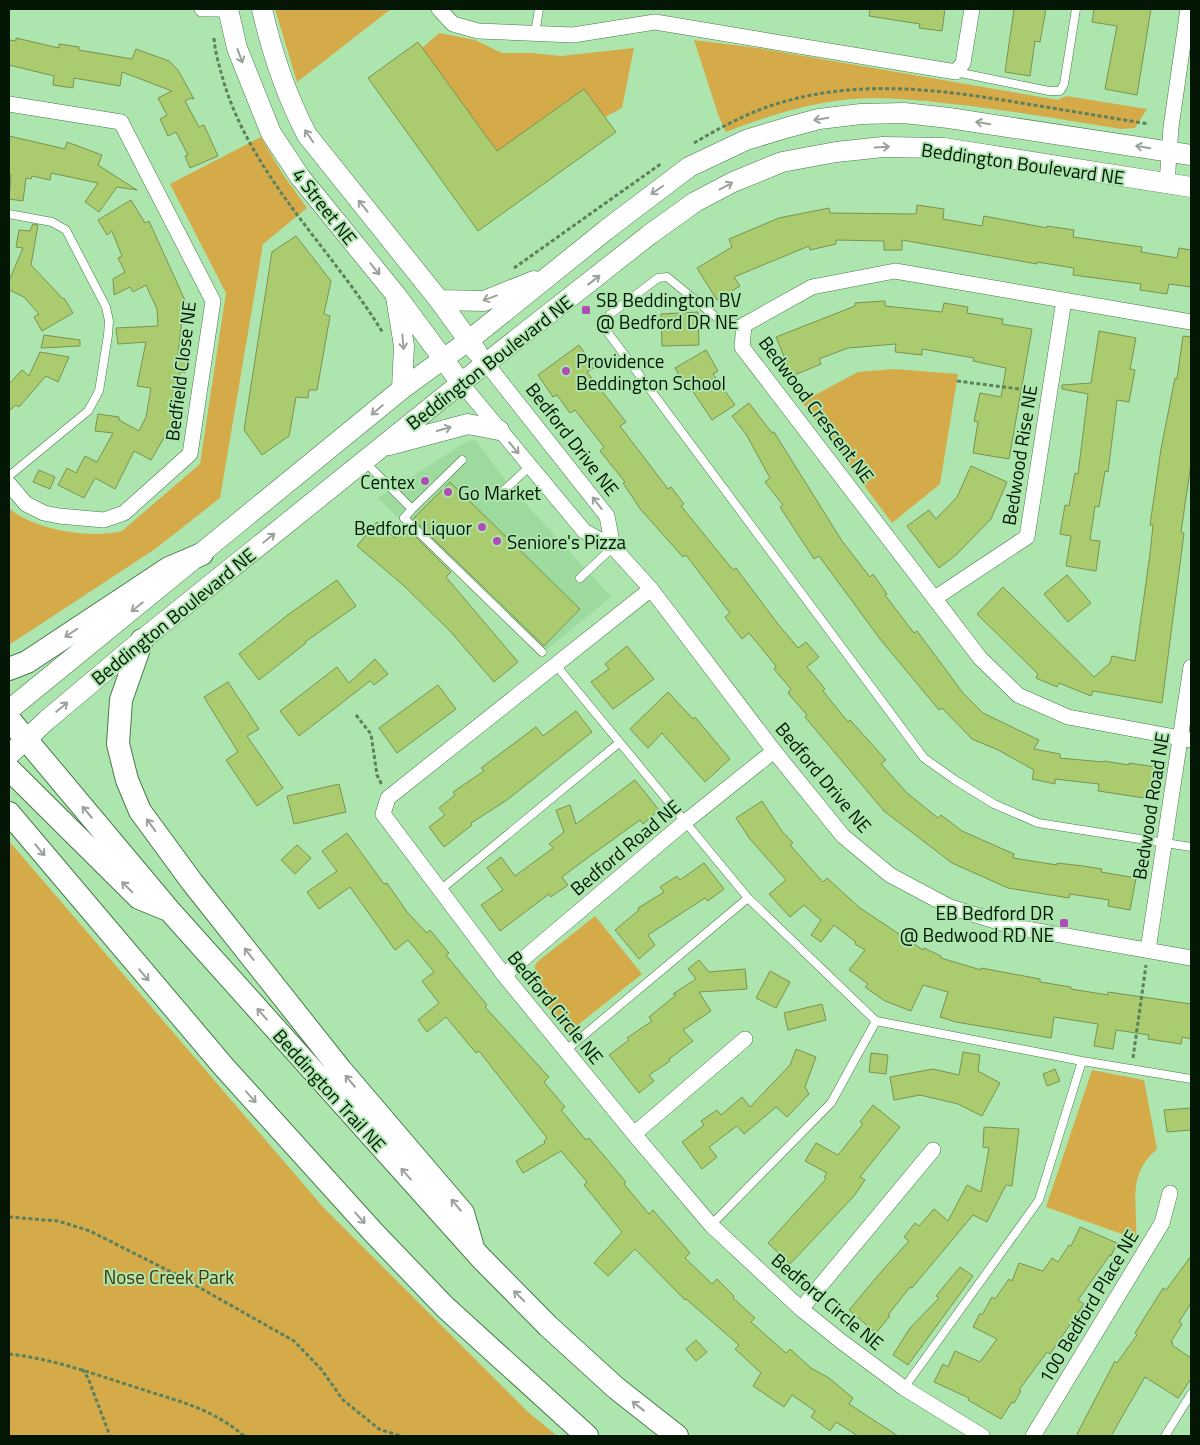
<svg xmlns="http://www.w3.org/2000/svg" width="1200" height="1445" font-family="'Titillium Web',sans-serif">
	<rect width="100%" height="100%" fill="#ade5ae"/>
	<path fill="#9cda9d" d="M475,440L514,491L611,597L539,656L378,498L468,441Z"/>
	<path fill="#d5aa49" d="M275,9H391L297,82Z
		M439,33L475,40L502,53H531L561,56L634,48L622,108L605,117L584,89L497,151L422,48Z
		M694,40L758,48L1058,100L1066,96L1147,109L1135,128L1121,129C1065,120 1009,110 952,104C912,99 868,95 828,102C792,108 760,119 726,132L719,117Z
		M261,137L282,173L307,208L263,244L220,498L155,549L9,645V508C33,530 91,539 122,531L200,464L226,293L170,184Z
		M894,369L958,374L940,484L892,523L802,402L858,372Z
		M9,841L323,1207L528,1412L557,1436H9Z
		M595,916L642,974L569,1032C552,1011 528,992 536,963Z
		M1092,1070L1144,1080L1157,1149C1126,1176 1138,1203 1136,1239L1046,1207Z"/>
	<path fill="#abcc6e" stroke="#7b9251" d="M870,9H945L942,31L919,28L920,24L869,16Z
		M1014,9H1046L1040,42L1035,41L1030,76L1005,72Z
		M1094,9H1151L1137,95L1105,89L1117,26L1092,22Z
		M16,38L59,48V44L79,47V50L132,59L136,49L169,61L178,70L194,99L191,98L185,101L199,127L204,125L218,156L190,168L185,156L188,155L176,132L168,136L160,119L167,115L158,98L172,91L122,72L120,86L74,78L73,88L53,85L54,76L9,65V40L16,41Z
		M418,42L497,151L584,89L616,132L478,231L368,78Z
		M9,136L65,149L67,142L102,155L98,165L137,190L117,187L99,212L85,202L98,183L51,173L50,180L32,176L31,179L26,178L23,201L9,199L11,175H9Z
		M131,200L145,223L149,221L188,307V320H182L178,354L188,356L185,373L180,372L172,424L151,460L134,451L115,489L95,478L84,498L58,485L67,468L76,473L85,456L97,462L113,433L95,431L98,414L119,417V420L139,431L146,417L151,388L137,386L146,342L118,344L116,328L158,326L157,309L146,285L133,292L130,287L114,295L113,279L125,272L118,258L122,256L112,231L107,235L98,220Z
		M917,205L944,209L943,219L982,226L984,216L1047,228V226L1074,230L1073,237L1142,247L1141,252L1177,258L1179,248L1191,250V287L1169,284L1167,294L1140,290L1141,284L1073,275L1074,268L1037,262V264L902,240V250H884V241L836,240V244L810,250L809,246L734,277L740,286L717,300L697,268L732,247L729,239L779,218L829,208L830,213L916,214Z
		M33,224L38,225L31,265L63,299L64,298L73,313L42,331L34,317L39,314L24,297L9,290V281L23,248L16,247L19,230L30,231Z
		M296,236L331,281L324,314L330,316L317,390H309L308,398L296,397L289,436L262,455L244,430L272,252Z
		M885,301V306L942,312L944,303L968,307L967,313L1003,319L1002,324L1032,329L1009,459L973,453L978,422L974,421L980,393L1001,397L1006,368L973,361L974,358L922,349V355L895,352L896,344L848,348L819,359L821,364L792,376L776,337L855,306V303Z
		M698,312L699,345L662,346L661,314Z
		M1099,331L1136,338L1130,369L1135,370L1129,402L1117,400L1108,472L1105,471L1099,507L1095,506L1090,540L1100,541L1096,571L1066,566L1071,536L1060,534L1065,505L1069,506L1075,473L1078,474L1088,394L1062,389V385L1091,383Z
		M44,335L80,340V346L41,348Z
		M1183,336L1191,337V464L1181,532L1184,533L1162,703L1093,691L1091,696L1059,683L1057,687L1036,678L1038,674L977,614L1003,587L1094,677L1110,663L1112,656L1135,661L1150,554L1153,525H1150L1161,449L1175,378L1177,379Z
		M579,345L595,367L587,372L626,422L620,426L668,489L671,487L684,504L681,506L733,570L736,568L778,624L798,648L806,642L819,657L807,667L825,689L823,691L848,722L850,720L886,760L881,764L907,793L938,818L941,815L962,831L1014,854L1013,858L1057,865V863L1083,866L1102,869L1101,872L1136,878L1130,910L1108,906L1109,900L1070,894L1069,898L1008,888L952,863L884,811L805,717L807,715L788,693L791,689L774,669L776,666L749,633L742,639L725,617L730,613L686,555L683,557L641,510L623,483L625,482L600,451L604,447L575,410L570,413L557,395L553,397L538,375Z
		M706,350L718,371L713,374L735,405L712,420L690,387L687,389L675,368Z
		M40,352L69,357L58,382L46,376L19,407L16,405L9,411V384L22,370L29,376Z
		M749,403L772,433L774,432L842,541L870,577L873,574L887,594L885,595L914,633L917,631L963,693L983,713L1039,740L1034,749L1060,754V758L1103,762L1104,761L1129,765V763L1156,767L1151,799L1098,791L1099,784L1055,779V784L1032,779L1034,770L998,750L972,739L942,708L939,710L880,639L819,556L814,559L780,507L783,505L765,482L770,478L746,434L732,416Z
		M971,466L1007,482L991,519L956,555L939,568L907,526L929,510L936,519L957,497Z
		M39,470L55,477L50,489L33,482Z
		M450,482L580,609L544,646L413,519Z
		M377,522L395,538L406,527L451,572L446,577L518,662L494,682L450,631L403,585L357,546Z
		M1067,575L1091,603L1068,622L1044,594Z
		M337,580L356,606L305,642L306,643L259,680L239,654L289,614Z
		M627,646L654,679L613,709L591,682L609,669L605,664Z
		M375,659L388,674L374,685L370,681L299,736L280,711L337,667L349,683Z
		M228,682L259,729L247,736L283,788L257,806L226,760L238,752L204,697Z
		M438,685L456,709L397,753L379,728Z
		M668,692L693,719L695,717L730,759L705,782L662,733L648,748L630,729Z
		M576,711L592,732L507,800L471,823L472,825L444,847L429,827L445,815L439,808L455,795L453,792L484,771L481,768L536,727L543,736Z
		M635,780L659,810L643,824L640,820L590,856L562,877L568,885L551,897L549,894L500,931L481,905L503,890L487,868L501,857L515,876L553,848L549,844L564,832L556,810L570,805L576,824Z
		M339,784L346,812L294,824L287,796Z
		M762,801L781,830L793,843L790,845L823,882L827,878L860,908L923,950L924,948L941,956V958L981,970V968L1040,979V982L1071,987V989L1108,995V992L1191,1004V1039L1182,1037L1181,1044L1148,1039L1149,1035L1116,1030L1113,1049L1094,1046L1098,1024L1054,1017L1051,1038L956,1022L940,1017L948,992L923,985L911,1011L885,1001L865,987L868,984L849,970L865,950L855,944L856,942L834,925L821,942L811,935L821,920L804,905L790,917L769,894L786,880L750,839L736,818Z
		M347,833L384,884L387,883L407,912L427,933L430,930L449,953L446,955L487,1005L485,1007L549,1077L544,1082L565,1107L561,1110L586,1140L589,1138L610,1163L626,1182L624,1184L649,1214L653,1210L690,1253L685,1258L712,1284L717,1279L734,1296L733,1298L755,1318L751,1322L786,1353L790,1349L811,1368L829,1378L853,1398L849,1404L898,1436H858L836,1422L830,1431L811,1417L815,1411L792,1395L784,1407L753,1386L761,1373L735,1349L739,1345L686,1299L685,1300L635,1249L608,1276L594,1263L622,1232L584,1185L587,1182L561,1151L523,1173L516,1161L545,1143L544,1141L547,1138L479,1051L476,1053L446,1017L427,1032L418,1020L439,1003L422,981L434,972L408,940L395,950L350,887L319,909L307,892L337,871L322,851Z
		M297,845L311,858L295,874L281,860Z
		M704,863L724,889L708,901L705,898L648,935L655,945L639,959L615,930L639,910L638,908L664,892L660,887L677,876L680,880Z
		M699,960L709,972L745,969L747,989L699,992L711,1011L683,1030L693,1041L669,1059L670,1061L649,1075L654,1081L639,1093L609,1055L629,1040L627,1038L652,1021L649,1017L676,995L673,994L696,979L688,969Z
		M770,971L790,982L776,1008L756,998Z
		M822,1004L826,1020L788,1030L784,1013Z
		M796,1049L816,1057L805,1087L809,1094L787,1117L776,1107L744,1134L737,1126L709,1147L717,1157L702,1169L682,1142L704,1125L701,1121L717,1110L721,1115L742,1097L750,1107L790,1065Z
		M963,1052L980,1055L978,1071L1000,1083L982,1116L958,1104L920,1095L894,1100L890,1077L933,1069L959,1075Z
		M871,1053L888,1055L886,1074L869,1072Z
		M1055,1069L1060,1081L1047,1086L1043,1074Z
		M873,1105L900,1127L860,1177L865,1180L854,1196L790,1264L768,1243L826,1179L824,1177L827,1173L805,1161L816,1143L838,1155L863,1124L860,1122Z
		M1191,1108V1130L1167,1132L1164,1110Z
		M984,1127L1019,1129L1012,1186L1006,1185L987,1222L973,1215L912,1288L910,1287L888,1315L890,1316L876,1333L849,1310L881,1272L909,1241L904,1237L915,1223L919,1226L934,1209L948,1221L967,1185L981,1192L989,1148L983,1147Z
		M1080,1227L1117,1243L1111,1256L1110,1255L1078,1300L1084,1304L1050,1354L1047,1352L1019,1390L1021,1391L1014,1403L1012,1402L1001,1419L968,1400L969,1398L934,1382L943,1364L948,1367L955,1351L980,1362L997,1339L973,1327L980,1313L982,1315L992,1297L995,1299L1009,1279L1012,1281L1019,1263L1043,1271L1052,1258L1058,1262L1069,1245L1071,1246Z
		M1191,1256V1303L1179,1322L1182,1324L1171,1342L1173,1343L1172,1345L1191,1358V1379L1178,1398L1145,1377L1111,1436H1076L1115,1361L1117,1363L1137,1335L1135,1333L1163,1288L1166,1290Z
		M960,1267L973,1276L908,1365L893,1355L910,1328L939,1298L936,1296Z
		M696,1340L707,1352L696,1361L686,1349Z"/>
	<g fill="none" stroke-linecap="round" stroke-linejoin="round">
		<defs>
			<path id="service" d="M535,34L539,9
				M956,72L1049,91H1060L1064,84L1076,9
				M9,214L52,222L66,230L106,307L109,321L108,335L99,391L88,411L9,476
				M744,325L721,321L667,277L658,278L600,322L924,758L955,780L994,804L1038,823L1191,847
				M365,462L412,509L462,460
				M498,496L530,466
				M412,509L404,518L542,652
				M580,578L613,547
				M555,664L748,898L876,1021L1082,1061L1191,1079
				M439,891L619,743
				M565,1051L748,898
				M711,1225L831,1103L876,1021
				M904,1388L1039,1200L1082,1061
				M1165,1436L1191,1394"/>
			<path id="minor" d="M202,9H230
				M439,9L453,24L478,31L573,35L655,22L956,72L963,63L972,9
				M9,104L121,122L213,301L190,454L124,513L104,520L59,516L44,513L26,504L9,484
				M1167,183L1171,127L1188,9
				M1191,322L895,271L812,287L744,325L742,347L980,658L1018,695L1068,717L1191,740
				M486,363L607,516L613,547
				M461,383L584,531L613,547L651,589L774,751L843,836L890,875L950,907L1015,927L1191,958
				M651,589L388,798L383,814L504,975L634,1134L711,1225L801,1309L842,1342L904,1388L982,1436
				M935,598L1027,537L1064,300
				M1148,950L1191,667
				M504,975L685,822L774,751
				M634,1134L745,1039
				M801,1309L933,1150
				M1033,1436L1162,1223L1170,1193"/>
			<path id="secondary" d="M228,9L237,48L271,133L300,177L396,295L461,383
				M262,9C272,53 286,95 307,135L439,300L477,352
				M396,297L404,346L402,389
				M439,300L484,301L534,281
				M389,445L468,424L499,430
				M9,710L402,389L468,341L606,230L689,167L746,140L789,127L819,119L861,114L904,113L949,118L1191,155
				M9,755L47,720L142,640L461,383L649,235L695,202L733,182L782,162L836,152L883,147L944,148L1191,187"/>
			<path id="primary" d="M142,640L121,700L118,744L127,780L140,811L192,882L341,1070L463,1213L472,1244
				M9,669L27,662L169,568L202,554
				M9,719L169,910L481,1258L548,1326L616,1388L677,1436
				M9,769L139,898L166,909
				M9,813L224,1067L374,1233L445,1307L587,1436"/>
		</defs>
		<use href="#service" stroke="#477b49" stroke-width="9"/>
		<use href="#minor" stroke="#477b49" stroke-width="16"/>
		<use href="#secondary" stroke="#477b49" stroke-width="21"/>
		<use href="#primary" stroke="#477b49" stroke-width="24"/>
		<path stroke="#5b825c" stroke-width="3" stroke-dasharray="4 2.5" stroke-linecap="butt" d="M214,38C215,53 220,68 224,83C254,179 331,248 383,333
			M694,143C718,129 743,115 770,106C852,78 938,89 1021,103C1064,110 1106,117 1149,124
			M514,268L662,163
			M957,381L1035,391
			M356,715L371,734L377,775L382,785
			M1133,1058L1146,965
			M9,1217L58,1221L90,1231L179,1276L294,1341L321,1369L343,1400L379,1429L400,1436
			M9,1354C54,1359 94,1374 138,1388C177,1401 212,1408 244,1436
			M82,1369L88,1378L110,1436"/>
		<use href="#service" stroke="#fff" stroke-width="8"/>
		<use href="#minor" stroke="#fff" stroke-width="15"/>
		<use href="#secondary" stroke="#fff" stroke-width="20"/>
		<use href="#primary" stroke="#fff" stroke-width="22"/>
	</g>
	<defs><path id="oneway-shaft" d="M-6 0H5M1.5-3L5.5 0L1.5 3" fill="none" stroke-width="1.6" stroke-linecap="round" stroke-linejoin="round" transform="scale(1.25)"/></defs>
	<g stroke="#9aa29b">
		<use href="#oneway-shaft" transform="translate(240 56) rotate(70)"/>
		<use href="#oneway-shaft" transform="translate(821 119) rotate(170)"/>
		<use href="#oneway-shaft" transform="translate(983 123) rotate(-171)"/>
		<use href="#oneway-shaft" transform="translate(309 136) rotate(-124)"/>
		<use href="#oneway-shaft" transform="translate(882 147) rotate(-3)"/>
		<use href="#oneway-shaft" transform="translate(1143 147) rotate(-171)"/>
		<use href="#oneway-shaft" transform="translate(726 186) rotate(-28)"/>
		<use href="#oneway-shaft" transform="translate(657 190) rotate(145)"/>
		<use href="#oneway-shaft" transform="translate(363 206) rotate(-129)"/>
		<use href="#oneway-shaft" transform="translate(375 269) rotate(51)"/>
		<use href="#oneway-shaft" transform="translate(594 280) rotate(-38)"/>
		<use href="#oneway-shaft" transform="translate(490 298) rotate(160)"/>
		<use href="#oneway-shaft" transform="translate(403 342) rotate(85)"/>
		<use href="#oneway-shaft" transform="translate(377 410) rotate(140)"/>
		<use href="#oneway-shaft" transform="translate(444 429) rotate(-16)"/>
		<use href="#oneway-shaft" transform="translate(514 448) rotate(50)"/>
		<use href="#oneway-shaft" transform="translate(597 503) rotate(-128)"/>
		<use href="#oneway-shaft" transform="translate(269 538) rotate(-39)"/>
		<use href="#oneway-shaft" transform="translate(137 607) rotate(141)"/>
		<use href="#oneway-shaft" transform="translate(71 633) rotate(146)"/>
		<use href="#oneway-shaft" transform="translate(62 707) rotate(-40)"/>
		<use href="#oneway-shaft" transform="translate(87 812) rotate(-130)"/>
		<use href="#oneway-shaft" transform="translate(151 825) rotate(-126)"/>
		<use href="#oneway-shaft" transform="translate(40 850) rotate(50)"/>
		<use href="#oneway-shaft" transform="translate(127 887) rotate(-135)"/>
		<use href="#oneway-shaft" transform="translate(249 954) rotate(-128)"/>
		<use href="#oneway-shaft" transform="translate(144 975) rotate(50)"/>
		<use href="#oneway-shaft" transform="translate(262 1014) rotate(-132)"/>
		<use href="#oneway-shaft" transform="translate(350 1081) rotate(-130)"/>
		<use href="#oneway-shaft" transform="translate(251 1097) rotate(48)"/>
		<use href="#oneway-shaft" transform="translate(406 1174) rotate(-132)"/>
		<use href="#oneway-shaft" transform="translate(456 1205) rotate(-130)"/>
		<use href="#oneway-shaft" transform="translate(360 1218) rotate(48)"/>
		<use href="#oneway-shaft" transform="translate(519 1296) rotate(-135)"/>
		<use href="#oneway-shaft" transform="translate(638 1406) rotate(-142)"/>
	</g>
	<g fill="#af4eb6" stroke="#ade5ae" stroke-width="2">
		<rect x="581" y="305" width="10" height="10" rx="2.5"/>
		<circle cx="566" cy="371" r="5"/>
		<circle cx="425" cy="481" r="5"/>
		<circle cx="448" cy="492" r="5"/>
		<circle cx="482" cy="527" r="5"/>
		<circle cx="497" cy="541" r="5"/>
		<rect x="1059" y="918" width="10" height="10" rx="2.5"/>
	</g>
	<g text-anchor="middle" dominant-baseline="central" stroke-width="4" stroke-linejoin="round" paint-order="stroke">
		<g font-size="19" fill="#031704" stroke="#ade5ae">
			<text transform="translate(1023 163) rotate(8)">Beddington Boulevard NE</text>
			<text transform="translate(325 206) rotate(52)">4 Street NE</text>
			<text transform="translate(489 362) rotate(-38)">Beddington Boulevard NE</text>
			<text transform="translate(180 371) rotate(-83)">Bedfield Close NE</text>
			<text transform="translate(817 409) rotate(53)">Bedwood Crescent NE</text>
			<text transform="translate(573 439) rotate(52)">Bedford Drive NE</text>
			<text transform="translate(1019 455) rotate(-81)">Bedwood Rise NE</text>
			<text transform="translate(173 616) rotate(-39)">Beddington Boulevard NE</text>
			<text transform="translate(824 777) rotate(50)">Bedford Drive NE</text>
			<text transform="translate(1150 806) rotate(-81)">Bedwood Road NE</text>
			<text transform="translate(625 847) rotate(-40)">Bedford Road NE</text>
			<text transform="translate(556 1007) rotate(51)">Bedford Circle NE</text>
			<text transform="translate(330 1090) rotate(48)">Beddington Trail NE</text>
			<text transform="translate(828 1301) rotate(40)">Bedford Circle NE</text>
			<text transform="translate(1088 1306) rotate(-59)">100 Bedford Place NE</text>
		</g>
		<g font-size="19" fill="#031704" stroke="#ade5ae" text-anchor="start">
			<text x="596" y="299">SB Beddington BV<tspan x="596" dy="22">@ Bedford DR NE</tspan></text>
			<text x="576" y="360">Providence<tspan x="576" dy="22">Beddington School</tspan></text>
			<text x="415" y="481" text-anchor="end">Centex</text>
			<text x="458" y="492">Go Market</text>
			<text x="472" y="527" text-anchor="end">Bedford Liquor</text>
			<text x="507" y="541">Seniore's Pizza</text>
			<text x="1054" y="912" text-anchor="end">EB Bedford DR<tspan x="1054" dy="22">@ Bedwood RD NE</tspan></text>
		</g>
		<g font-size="19" fill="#463409" stroke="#ade5ae">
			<text x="169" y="1276">Nose Creek Park</text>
		</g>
	</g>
	<rect width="1200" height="1445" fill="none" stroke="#031704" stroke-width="20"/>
</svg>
